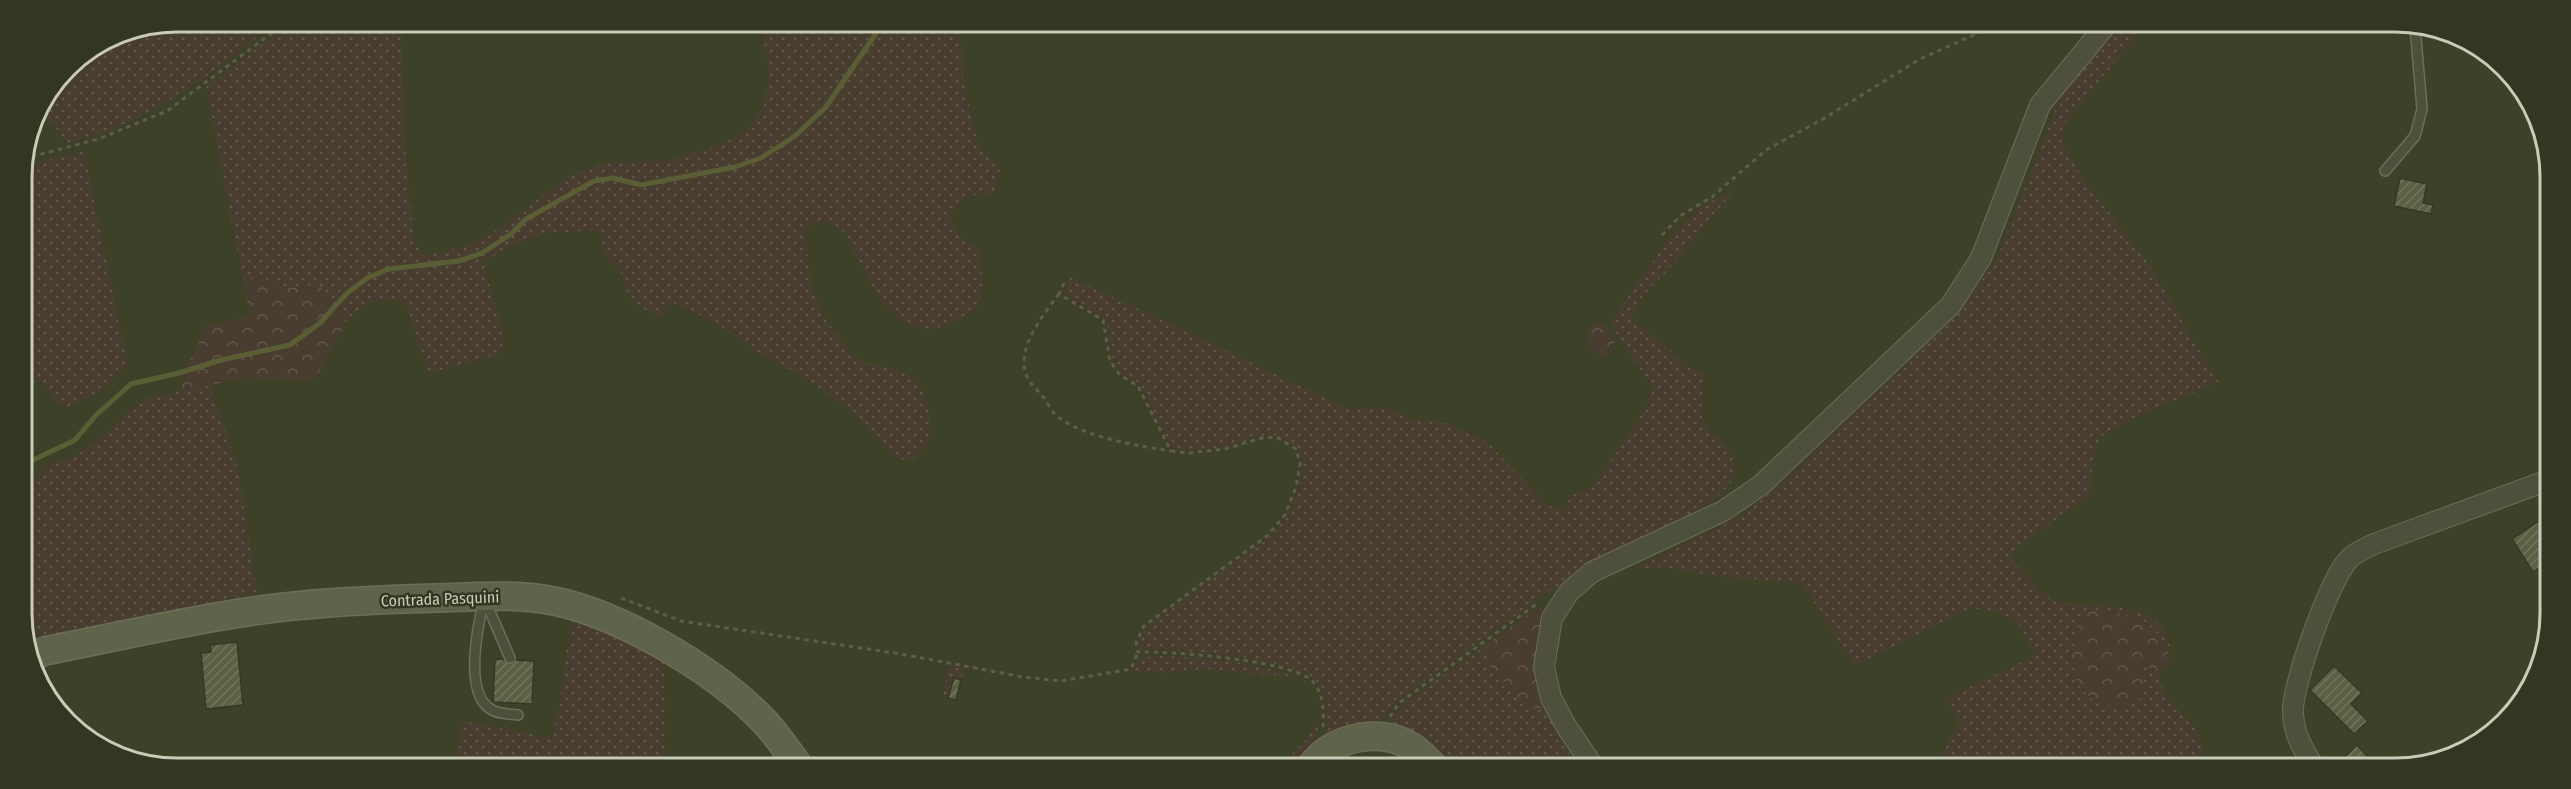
<svg xmlns="http://www.w3.org/2000/svg" width="2571" height="789" font-family="'Fira Sans Condensed',sans-serif">
	<defs>
		<pattern id="grass-dots" width="8" height="8" patternUnits="userSpaceOnUse" patternTransform="scale(1.5)"><rect width="8" height="8" fill="#483d2f"/><path d="M2 2h.1M6 6h.1" fill="none" stroke="#61584b" stroke-width="1.8" stroke-linecap="round"/></pattern>
		<pattern id="forest-crowns" width="20" height="18" patternUnits="userSpaceOnUse" patternTransform="scale(1.5)"><rect width="20" height="18" fill="#483d2f"/><path d="M2 6a3 3 0 1 1 6 0M12 15a3 3 0 1 1 6 0" fill="none" stroke="#61584b"/></pattern>
		<pattern id="building-hatch" width="6" height="6" patternUnits="userSpaceOnUse" patternTransform="scale(1.5)"><rect width="6" height="6" fill="#5c5f43"/><path d="M-1 1l2-2M0 6l6-6M5 7l2-2" fill="none" stroke="#72755c"/></pattern>
	</defs>
	<rect width="100%" height="100%" fill="#3d4127"/>
	<path fill="url(#grass-dots)" d="M177,21H277C214,73 149,124 68,143L38,106L67,66L117,33Z
		M292,21L401,22L404,135L413,235L423,256L470,245L494,232L572,174L604,163L674,160L724,143L745,131L764,106L769,74L761,22L961,23L963,79L979,148L1001,167L993,195C971,191 958,199 950,220L958,234L979,250L983,287L977,308L948,325L929,330L906,323L890,310L877,296L844,232L829,223L813,222L805,231L810,281L822,315L854,356L868,364L895,369L917,379C926,399 936,424 926,445C923,450 917,456 913,460L897,459L852,412L822,390L795,372L758,352L714,322L673,303L660,317L638,306L628,294L620,270L606,257L599,230L547,233L514,244L483,262L502,330L504,353L429,373L404,301C378,298 363,301 346,323L334,300L317,294L322,288C294,280 288,298 262,276L243,279L206,87Z
		M2118,25L2146,26L2074,111L2063,129L2062,141L2084,180L2150,266L2218,382L2124,422L2099,438L2091,473L2090,495L2015,549L2011,560C2025,572 2038,592 2055,601C2059,603 2067,603 2073,604C2109,609 2165,600 2170,649C2162,641 2156,632 2148,624C2133,610 2104,609 2085,613C2079,646 2066,672 2091,699L2142,680L2143,667L2159,669C2161,716 2211,715 2202,767H1934L1960,723L1947,698L2036,655L2016,621L1999,612L1970,608L1855,666L1802,583L1723,577L1663,567L1635,569L1744,515L1797,469L1952,320L1996,261L2057,106L2067,90Z
		M84,151L128,366L101,392L67,407L59,404L41,382L23,383L21,167Z
		M1735,189L1683,254L1639,300L1632,320L1668,348L1684,366L1703,374L1702,416L1709,431L1729,447L1737,475C1712,513 1660,527 1622,548C1600,560 1580,575 1559,588L1557,586L1416,687L1395,704L1379,725L1324,749C1326,726 1332,695 1313,678C1290,658 1172,648 1140,649L1139,643L1146,628L1269,538L1288,516L1299,488L1303,463L1298,448L1279,435H1265L1225,447L1190,450L1172,448L1140,384L1122,373L1113,360L1106,318L1063,293L1071,277L1348,409L1382,407L1408,418L1448,424L1488,443L1548,506L1563,509L1571,496L1593,485L1639,420L1654,387L1620,342L1611,321L1670,237L1701,207Z
		M210,386L238,468L257,593L40,639L24,601L23,491L28,489L35,476L51,464L68,459L89,447L130,411L151,397Z
		M572,609L664,657L665,764L457,763L462,721L552,738L561,696Z
		M1486,645L1490,665L1520,703L1546,708L1557,734L1573,759L1571,766H1441L1384,728L1405,702Z
		M1169,656C1219,660 1263,662 1309,682L1289,676L1251,674L1208,669L1163,673L1131,671L1143,657Z
		M948,665L964,668L958,701L943,698Z
		M1319,719L1315,754L1306,765H1281L1307,739Z"/>
	<path fill="url(#forest-crowns)" d="M262,276C288,298 294,281 323,287L317,294L334,300L346,323L314,381L243,378L180,392L189,361L198,349L202,327L250,316L243,279Z
		M1599,322C1610,324 1612,333 1615,343L1609,354L1603,356L1591,352C1585,339 1585,329 1599,322Z
		M1538,607L1545,608L1539,639L1546,708L1534,709L1520,703L1490,665L1486,645Z
		M2101,609C2134,614 2167,627 2171,664L2159,669L2143,667V696C2138,699 2133,704 2127,706C2121,708 2110,706 2104,704C2064,691 2068,643 2085,613Z"/>
	<g fill="none" stroke-linecap="round" stroke-linejoin="round">
		<path stroke="#595e34" stroke-width="5" d="M23,465L75,440L96,415L131,384L179,373L221,360L290,345L320,323L346,294L367,278L389,269L459,261L482,253L511,234L526,219L594,181L613,178L641,185L735,167L761,158L795,136L826,107L883,23"/>
	</g>
	<path fill="url(#building-hatch)" stroke="#353822" stroke-width="1.5" d="M2400,178L2427,184L2423,203L2433,205L2431,214L2394,206Z
		M2545,517V564L2533,572L2512,539Z
		M237,642L243,705L206,709L201,653L211,652L210,645Z
		M495,659L534,661L532,704L493,702Z
		M2334,666L2362,693L2351,704L2368,721L2354,734L2310,690Z
		M954,678L961,680L956,700L948,698Z
		M2357,745L2368,757L2360,764L2363,768H2333Z"/>
	<g fill="none" stroke-linecap="round" stroke-linejoin="round">
		<defs>
			<path id="lane" d="M2385,171L2415,136L2422,109L2415,26
				M484,599C478,625 462,697 494,711C501,714 510,714 518,715
				M485,600L510,658"/>
			<path id="street" d="M1593,766L1566,726L1551,698L1544,667L1552,618L1569,592L1592,572L1723,511L1761,485L1951,305L1981,258L2040,105L2106,25
				M2314,767C2303,749 2294,735 2293,713C2291,687 2331,575 2350,558C2356,552 2366,548 2374,544L2546,481"/>
			<path id="secondary" d="M31,657L45,651C106,639 167,625 228,615C296,603 367,600 436,598C475,597 515,593 554,601C621,615 709,667 758,715C773,729 785,747 797,764
				M1312,765C1335,736 1381,727 1412,747C1420,752 1427,760 1433,766"/>
		</defs>
		<use href="#lane" stroke="#6b6e59" stroke-width="12"/>
		<use href="#street" stroke="#6b6e59" stroke-width="22"/>
		<use href="#secondary" stroke="#6b6e59" stroke-width="30"/>
		<path stroke="#625b4b" stroke-width="3" stroke-dasharray="4.5 4.5" stroke-linecap="butt" d="M23,159L98,139L167,111L288,21
			M1662,235L1680,216L1712,197L1766,150L1823,119L1920,59L1996,25
			M1064,283L1059,294L1103,320L1110,361L1120,375L1138,386L1171,451L1190,453L1225,449L1265,437L1278,438L1296,449L1300,464L1296,487L1285,515L1267,536L1144,626L1136,643L1138,652C1170,651 1288,660 1311,680C1324,691 1324,712 1323,728
			M1059,294C1045,313 1024,338 1024,363C1025,382 1033,384 1044,398C1048,403 1051,411 1057,416C1082,437 1139,446 1171,451
			M621,598L681,621L901,654L1023,677L1060,681L1131,669L1138,652
			M1390,717L1399,703L1538,603"/>
		<use href="#lane" stroke="#4e503b" stroke-width="9"/>
		<use href="#street" stroke="#4e503b" stroke-width="20"/>
		<use href="#secondary" stroke="#5f6349" stroke-width="27"/>
	</g>
	<g text-anchor="middle" dominant-baseline="central" stroke-width="5" stroke-linejoin="round" paint-order="stroke">
		<g font-size="16" fill="#c8cbb8" stroke="#333620">
			<text transform="translate(440 599) rotate(-2)">Contrada Pasquini</text>
		</g>
	</g>
	<path d="M0 0H2571V789H0ZM177 32H2395A145 145 0 0 1 2540 177V613A145 145 0 0 1 2395 758H177A145 145 0 0 1 32 613V177A145 145 0 0 1 177 32Z" fill="#333620" fill-rule="evenodd"/>
	<path fill="none" stroke="#c8cbb8" stroke-width="3" d="M177 32H2395A145 145 0 0 1 2540 177V613A145 145 0 0 1 2395 758H177A145 145 0 0 1 32 613V177A145 145 0 0 1 177 32Z"/>
</svg>
